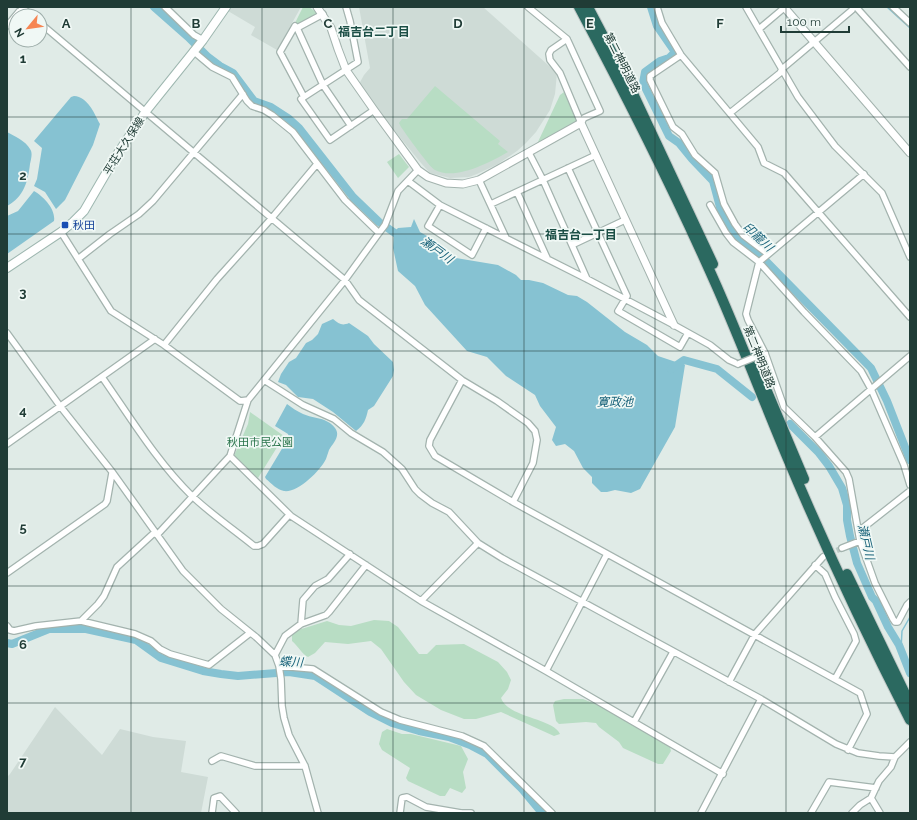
<svg xmlns="http://www.w3.org/2000/svg" width="917" height="820" font-family="Raleway,'Noto Sans JP',sans-serif">
	<rect width="100%" height="100%" fill="#e0ebe7"/>
	<path fill="#cedbd6" d="M231,7H301L277,50L251,35L255,27L228,11Z
		M359,7H483L557,73L555,94L550,110L536,132L526,143L517,151L498,164L477,174L469,177L450,178L430,173L421,163L398,135L359,84L364,75L370,68Z
		M55,707L102,755L120,729L153,737L186,741L181,772L208,777L201,813H7V777L10,774Z"/>
	<path fill="#b8ddc4" d="M303,7H309L316,12V14L298,26L295,23Z
		M435,86L500,141L498,144L508,152C490,162 456,181 435,170C430,168 406,134 401,127L399,123L402,119H407Z
		M564,92L577,121L537,144L560,95Z
		M399,154L409,167L398,178L387,162Z
		M250,412L284,436L258,478L234,456L248,424Z
		M374,620L389,621L398,627L419,654H427L436,645L464,644L498,662L507,672L511,680L508,689L501,698C508,718 553,718 560,734L554,736L501,712L476,719H464L441,710L416,695L404,682L381,649L371,641L348,644L325,642L315,653L308,657C302,654 298,646 292,641V635L295,631L327,621L339,625L351,626Z
		M564,699H583L598,705L670,747L671,751L663,764H658L623,748L619,742L599,727L596,723L586,722L559,724L556,721L553,705L555,701Z
		M387,729L402,734H411L461,746L468,759L463,772L466,788L462,793L450,788L445,796H440L408,781L406,778L410,768L382,750L379,744L382,732Z"/>
	<path fill="#86c2d2" d="M74,96C88,97 94,113 100,124L93,145L65,200L56,209L45,192L34,186L37,179L42,148L34,141L71,97Z
		M7,132C14,136 26,141 30,149C33,153 31,159 30,164C28,181 24,197 7,206Z
		M34,191C43,196 56,209 54,221L7,254V216L18,211Z
		M414,219L420,232L427,236L456,258L498,265L516,275L521,280H529L543,283L568,295L577,296L587,302L625,332L647,345L658,356L685,365L675,427L640,489L631,493L615,490L607,492H601L592,483V477L583,468L574,451L565,444L556,446L552,440L556,427L540,406L535,395L506,376L487,357L467,351L425,305L415,286L398,271L393,248L394,232L398,228L411,227Z
		M333,319C339,324 342,326 349,323L368,336L374,344L393,362L394,370L393,376L374,406L368,410C366,419 364,425 356,431L333,412L313,399L298,397L286,385L278,382L281,374L289,362L296,358L306,343L312,340L318,334L322,324Z
		M287,404C292,408 297,411 303,414C314,419 327,417 335,428C341,436 333,443 329,450C328,453 327,456 326,459C320,471 298,493 284,491C277,490 271,483 266,479L265,477L289,437L288,434L275,426Z"/>
	<g fill="none" stroke-linecap="round" stroke-linejoin="round">
		<path stroke="#86c2d2" stroke-width="1.5" d="M887,7L910,28
			M901,649L902,631L910,617"/>
		<path stroke="#86c2d2" stroke-width="8" d="M154,7L188,37L208,57L220,66L233,73L254,101L271,107L288,118L299,128L353,197L379,222L402,238
			M651,7L657,26L675,52L669,58L660,61L645,72L643,83L669,136L679,143L692,159L713,181L721,211L734,233L760,255L871,368L887,401L910,460
			M671,369L684,360L717,369L752,397
			M790,424L819,453L829,466L842,488L847,505V520L850,536L857,563L872,597L876,601L888,627L899,645L910,673
			M7,643L12,644L49,629H86L136,640L161,658L203,671L221,674L238,676L289,672L315,676L370,712L392,723L419,731L449,737L470,745L487,754L522,789L542,813"/>
		<path stroke="#bac8c4" stroke-width="5.5" stroke-dasharray="5.5 3" stroke-linecap="butt" d="M829,554L842,548"/>
		<defs>
			<path id="minor" d="M21,7L32,16
				M165,7L194,35L203,40
				M528,7L567,39L600,111L584,118L581,123
				M657,7L662,23L681,55L758,147L764,163L784,173L910,317
				M746,7L798,97L835,146L882,193L910,257
				M856,7L910,67
				M893,7L910,23
				M323,14L297,28L295,26L280,52L304,97L301,99L330,140L374,110
				M40,23L345,280L359,300L462,380L497,401L528,423L535,431L537,440L533,463L513,502
				M7,26L22,8
				M297,28L323,85L351,126
				M759,29L784,8
				M567,39L551,50L549,54L550,60L560,73L581,123
				M193,51L212,67L232,77L247,101L252,106L264,110L272,115L293,132L345,200L379,233
				M681,55L650,76V80L673,127L682,134L695,155L715,173L724,204L735,224L743,235L768,254
				M304,97L358,62L350,21L346,7
				M730,113L780,73L782,69L852,10L853,7
				M529,153L543,180L587,279
				M568,168L627,296L618,311L680,347L688,333
				M864,174L759,262L746,314L748,320L765,353L784,407L815,437L910,356
				M479,180L506,238
				M408,181L440,205L587,279L674,325L710,345L729,360L738,364
				M517,192L547,258
				M491,204L596,155
				M440,205L428,226L472,255L486,228
				M710,205L726,233L733,242L759,262L804,312L861,371L871,389L904,465L910,485
				M61,232L111,311L164,345L240,401L248,400
				M572,245L625,220
				M78,259L110,234L139,214L153,201L243,94
				M7,333L60,406L113,473L183,571L221,609L256,637L275,655L279,666L281,679L282,706L284,718L289,735L305,766L318,813
				M164,345L217,279L271,219L317,164
				M102,377C130,417 157,462 192,496C211,514 233,529 254,546H258L263,544L289,515
				M264,380L303,405L334,419L351,433L383,452L402,469L415,489L420,494L432,503L449,512L478,543L502,558L761,699L836,744L858,753L879,756L895,757
				M462,380L430,440L429,446L435,456L513,502L860,693L867,714L848,750
				M815,437L846,472L849,479L860,541L875,583L893,619L895,622H898L907,605L910,602
				M7,444L155,339
				M230,456L291,516L421,601L546,671L723,774
				M859,531L910,491
				M842,548L860,541
				M815,565L825,574L835,597L854,634L856,641L835,679
				M7,573L105,504L107,501L112,473
				M421,601L478,543
				M81,621L98,604L104,596L117,567L154,533L157,535L230,456L248,400L345,280L379,233L385,225L398,191L418,170
				M301,624L303,600L315,586L328,579L350,554
				M7,626L10,630L14,631L36,626L81,621L135,634L151,641L160,649L170,654L209,665L250,633
				M275,655L285,636L301,624L326,615L329,612L366,565
				M279,666L313,669L381,712L400,720L462,736L484,746L552,813
				M546,671L607,554
				M729,682L755,634L823,557
				M634,722L673,652
				M212,761L221,756L255,766H305
				M871,798L880,813
				M212,813L214,798L220,796L236,813
				M400,813L402,798L407,797L426,807L461,813
				M462,813H471
				M701,813L761,699
				M811,813L829,782L876,788
				M852,813L860,805L871,798L879,781L891,767L895,757L910,742"/>
			<path id="tertiary" d="M317,7L331,28L338,49L346,70L374,110L418,170L428,177L446,183L463,184L479,180L581,123L674,325
				M784,7L910,153"/>
			<path id="secondary" d="M7,268L61,232L73,222L84,211L116,156L146,111L203,40L226,7"/>
			<path id="motorway" d="M579,7C628,99 675,192 717,287C742,344 764,402 788,459C825,547 866,634 910,720
				M588,7L629,85L713,264
				M753,358L804,479
				M847,574L910,704"/>
		</defs>
		<use href="#minor" stroke="#a3b3ae" stroke-width="8"/>
		<use href="#tertiary" stroke="#a3b3ae" stroke-width="9"/>
		<use href="#secondary" stroke="#9eb7b0" stroke-width="10"/>
		<use href="#motorway" stroke="#c1c8c7" stroke-width="12"/>
		<use href="#minor" stroke="#fff" stroke-width="5.5"/>
		<use href="#tertiary" stroke="#fff" stroke-width="7"/>
		<use href="#secondary" stroke="#fff" stroke-width="8"/>
		<use href="#motorway" stroke="#2b6960" stroke-width="10"/>
		<defs>
			<path id="minor-bridge" d="M738,364L765,353"/>
		</defs>
		<use href="#minor-bridge" stroke="#a3b3ae" stroke-width="8" stroke-linecap="butt"/>
		<use href="#minor-bridge" stroke="#fff" stroke-width="5.5"/>
	</g>
	<path fill="none" stroke="#203c36" stroke-width="1" stroke-opacity="0.55" d="M131,7V813M262,7V813M393,7V813M524,7V813M655,7V813M786,7V813M7,117H910M7,234H910M7,351H910M7,469H910M7,586H910M7,703H910"/>
	<rect fill="#1a4fb4" stroke="#f0f8f5" stroke-width="1.5" x="61" y="221" width="8" height="8" rx="2"/>
	<g text-anchor="middle" dominant-baseline="central" stroke-width="3.5" stroke-linejoin="round" paint-order="stroke">
		<g font-size="11" fill="#203c36" stroke="#f0f8f5">
			<text transform="translate(622 63) rotate(63)">第二神明道路</text>
			<text transform="translate(124 146) rotate(-58)">平荘大久保線</text>
			<text transform="translate(759 357) rotate(68)">第二神明道路</text>
		</g>
		<g font-size="11" fill="#164399" stroke="#f0f8f5" text-anchor="start">
			<text x="73" y="225">秋田</text>
		</g>
		<g font-size="11" fill="#29744b" stroke="#f0f8f5">
			<text x="260" y="442">秋田市民公園</text>
		</g>
		<g font-size="12" font-weight="bold" fill="#1c4f46" stroke="#f0f8f5">
			<text x="374" y="32">福吉台二丁目</text>
			<text x="581" y="235">福吉台一丁目</text>
		</g>
		<g font-size="12" font-style="italic" fill="#19637a" stroke="#f0f8f5">
			<text transform="translate(758 237) rotate(43)">印籠川</text>
			<text transform="translate(437 250) rotate(36)">瀬戸川</text>
			<text x="615" y="402">寛政池</text>
			<text transform="translate(866 542) rotate(77)">瀬戸川</text>
			<text transform="translate(291 662) rotate(3)">蝶川</text>
		</g>
	</g>
	<g font-size="13" text-anchor="middle" font-weight="bold" fill="#203c36" stroke="#f0f8f5" stroke-width="3.5" stroke-linejoin="round" paint-order="stroke">
		<text x="66" y="28">A</text>
		<text x="196" y="28">B</text>
		<text x="328" y="28">C</text>
		<text x="458" y="28">D</text>
		<text x="590" y="28">E</text>
		<text x="720" y="28">F</text>
		<text x="23" y="63">1</text>
		<text x="23" y="180">2</text>
		<text x="23" y="297">3</text>
		<text x="23" y="415">4</text>
		<text x="23" y="532">5</text>
		<text x="23" y="649">6</text>
		<text x="23" y="766">7</text>
	</g>
	<rect width="917" height="820" fill="none" stroke="#203c36" stroke-width="16"/>
	<g transform="translate(28 28) rotate(241)"><circle r="19" fill="#f0f8f5" stroke="#9dada9"/>
	<path d="M0-3L7 15L0 10L-7 15Z" fill="#f68653"/>
	<text y="-6" font-size="11" font-weight="bold" text-anchor="middle" fill="#203c36">N</text>
	</g>
	<path d="M781 26v6h68v-6" fill="none" stroke="#203c36" stroke-width="2"/>
	<text x="787" y="26" font-size="12" fill="#203c36" stroke="#f0f8f5" stroke-width="3" paint-order="stroke">100 m</text>
</svg>
